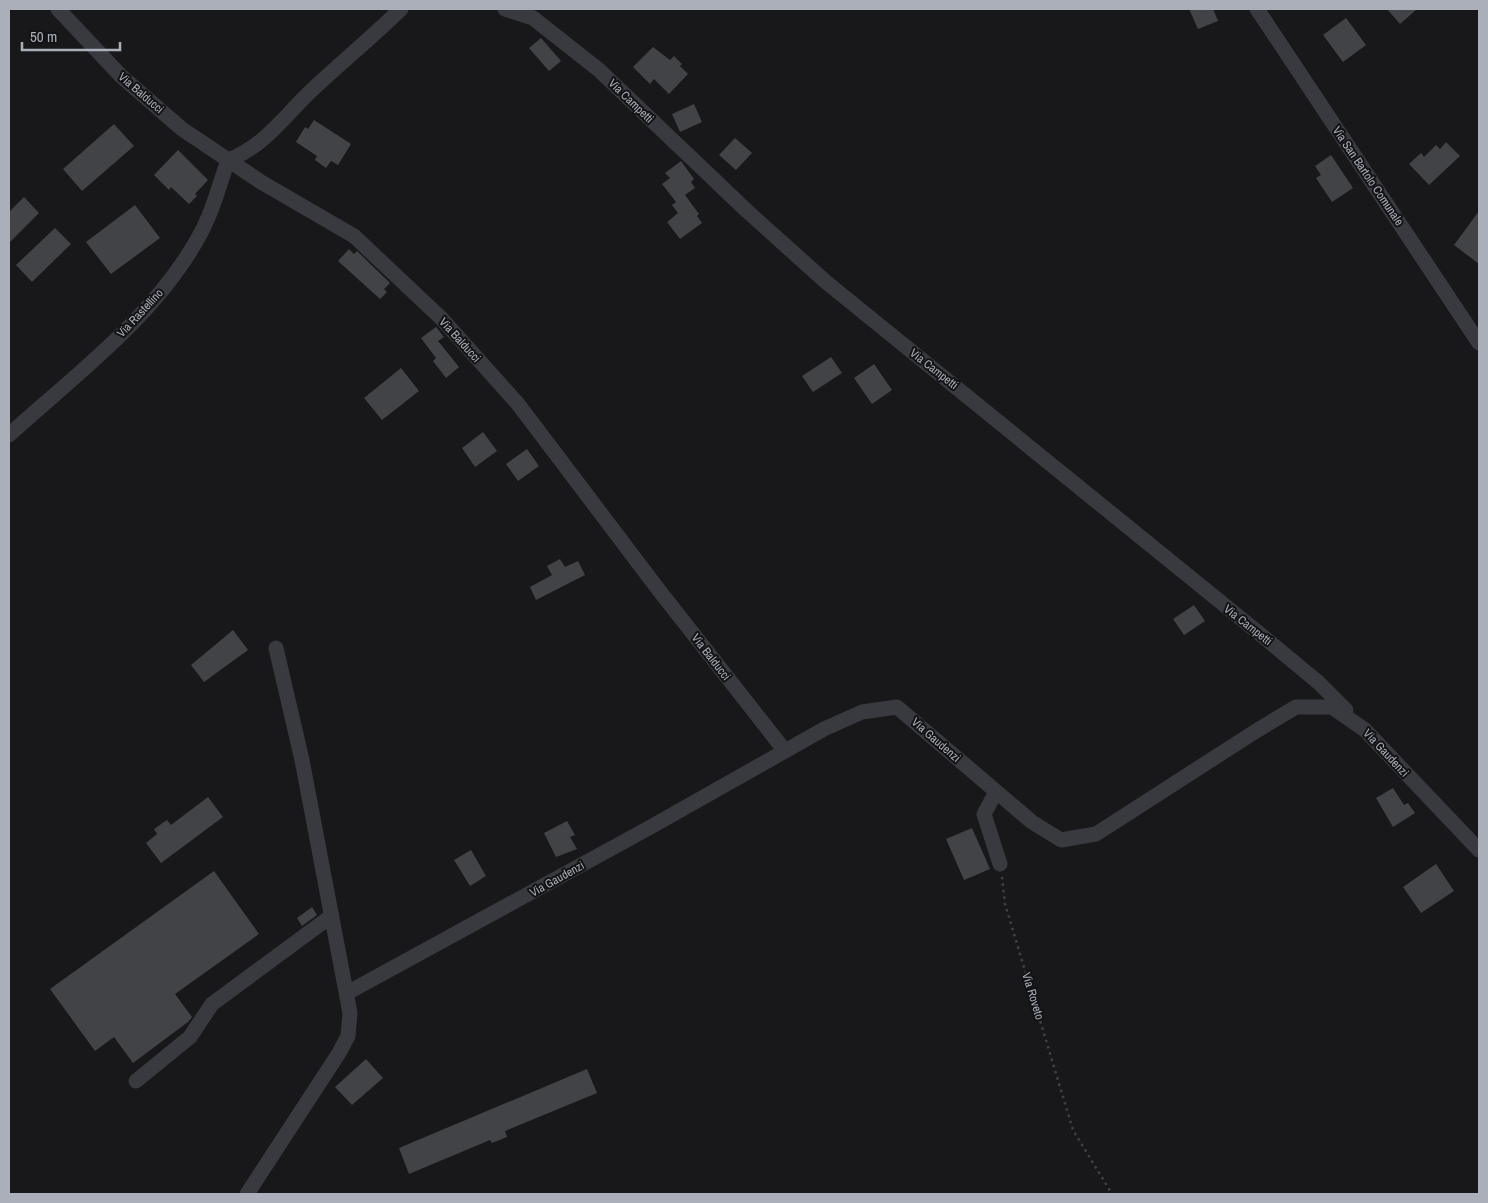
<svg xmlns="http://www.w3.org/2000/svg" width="1488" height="1203" font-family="'Archivo Narrow',sans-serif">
	<rect width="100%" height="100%" fill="#18181a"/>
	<path fill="#424347" d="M1189,9H1213L1218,21L1198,29Z
		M1387,9H1417L1400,24Z
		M1346,18L1366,45L1343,62L1323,35Z
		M541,38L561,61L549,71L529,48Z
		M653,47L670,60L674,56L682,64L680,66L688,74L669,94L654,79L650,84L633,67Z
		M694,104L702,122L680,132L672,114Z
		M314,120L351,144L338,165L331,161L326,168L315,160L317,156L296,142L305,127L308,129Z
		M114,124L134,146L82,191L63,169Z
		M735,138L752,153L736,170L719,155Z
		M1446,142L1460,156L1429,185L1409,164L1421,153L1424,157L1436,145L1440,149Z
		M178,150L208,180L195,194L197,196L189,204L171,187L169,190L154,175Z
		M1331,155L1353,188L1332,202L1316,178L1321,175L1315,166Z
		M681,161L694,179L691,182L695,188L685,195L699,214L697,216L702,223L680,239L667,222L678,213L672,205L676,202L662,184L670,178L665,173Z
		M24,197L39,213L9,243V212Z
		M135,205L160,238L111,274L86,242Z
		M1479,211V264L1454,245Z
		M55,228L71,244L32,282L16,265Z
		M349,249L354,254L357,251L390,283L384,289L387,292L380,299L338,261Z
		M436,327L444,337L438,341L459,367L446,378L433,361L436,358L421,338Z
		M831,357L842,373L813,392L802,376Z
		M874,364L892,390L872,404L854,378Z
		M401,368L419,391L382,420L364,398Z
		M483,432L497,451L475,467L462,448Z
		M527,449L539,466L518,481L506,464Z
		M560,559L565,567L578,561L585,575L536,600L530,587L552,575L547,566Z
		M1194,605L1205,621L1184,635L1173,619Z
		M233,630L248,650L204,682L191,665Z
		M1393,788L1404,805L1408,803L1415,813L1393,827L1376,798Z
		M208,797L223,817L161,863L146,843L157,834L154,829L167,820L171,825Z
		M567,821L575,835L570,837L577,849L556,857L544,833Z
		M972,828L990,869L964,880L946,839Z
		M471,850L486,876L470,886L454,860Z
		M1436,864L1454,891L1421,913L1403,887Z
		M214,871L259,934L175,994L192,1017L188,1022L133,1063L114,1037L95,1051L50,989Z
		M312,907L317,915L302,926L297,918Z
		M366,1059L383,1078L352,1105L335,1087Z
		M587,1069L597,1093L505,1131L507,1137L492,1143L490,1140L409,1174L399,1148Z"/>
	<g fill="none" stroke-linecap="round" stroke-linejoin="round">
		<path stroke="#3f4146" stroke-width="2.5" stroke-dasharray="2.5 4" stroke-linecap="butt" d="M1002,877L1005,904L1073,1130L1112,1194"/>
		<path stroke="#393a3f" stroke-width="15" d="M58,9L121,76L182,129L261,182L354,236L441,318L518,404L658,589L785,751
			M505,9L533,18L599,70L747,211L826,282L1265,638L1319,683L1346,710
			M1257,9L1479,343
			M9,435C74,376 155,316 198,238C212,214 219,186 228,160C264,147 285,115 313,89C342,62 372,37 401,9
			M996,792L984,814L1000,864
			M347,993L647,829L824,729L862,712L897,707L1032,822L1061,840L1096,834L1256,731L1296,707H1332L1365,730L1479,850
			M136,1081L190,1037L212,1004L330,917
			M247,1194L339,1053L348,1036L350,1013L302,760L276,648"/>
	</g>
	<g text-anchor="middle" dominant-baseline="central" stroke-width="4" stroke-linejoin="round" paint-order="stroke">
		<g font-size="12" fill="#aaafba" stroke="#131315">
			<text transform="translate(141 93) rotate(41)">Via Balducci</text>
			<text transform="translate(631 101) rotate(44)">Via Campetti</text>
			<text transform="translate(1368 176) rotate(56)">Via San Bartolo Comunale</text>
			<text transform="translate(140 313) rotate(-47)">Via Rastellino</text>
			<text transform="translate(460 340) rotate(48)">Via Balducci</text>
			<text transform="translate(934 369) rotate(38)">Via Campetti</text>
			<text transform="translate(1248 625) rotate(38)">Via Campetti</text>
			<text transform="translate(711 657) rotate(52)">Via Balducci</text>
			<text transform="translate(936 740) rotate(41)">Via Gaudenzi</text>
			<text transform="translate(1386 753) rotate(47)">Via Gaudenzi</text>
			<text transform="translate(557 879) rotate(-29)">Via Gaudenzi</text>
			<text transform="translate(1033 996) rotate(73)">Via Roveto</text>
		</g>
	</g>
	<rect width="1488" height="1203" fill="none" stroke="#aaafba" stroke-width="20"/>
	<path d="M22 42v8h98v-8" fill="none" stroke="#aaafba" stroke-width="2.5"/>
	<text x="30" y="42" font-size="15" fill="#aaafba" stroke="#131315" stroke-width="4" paint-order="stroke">50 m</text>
</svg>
